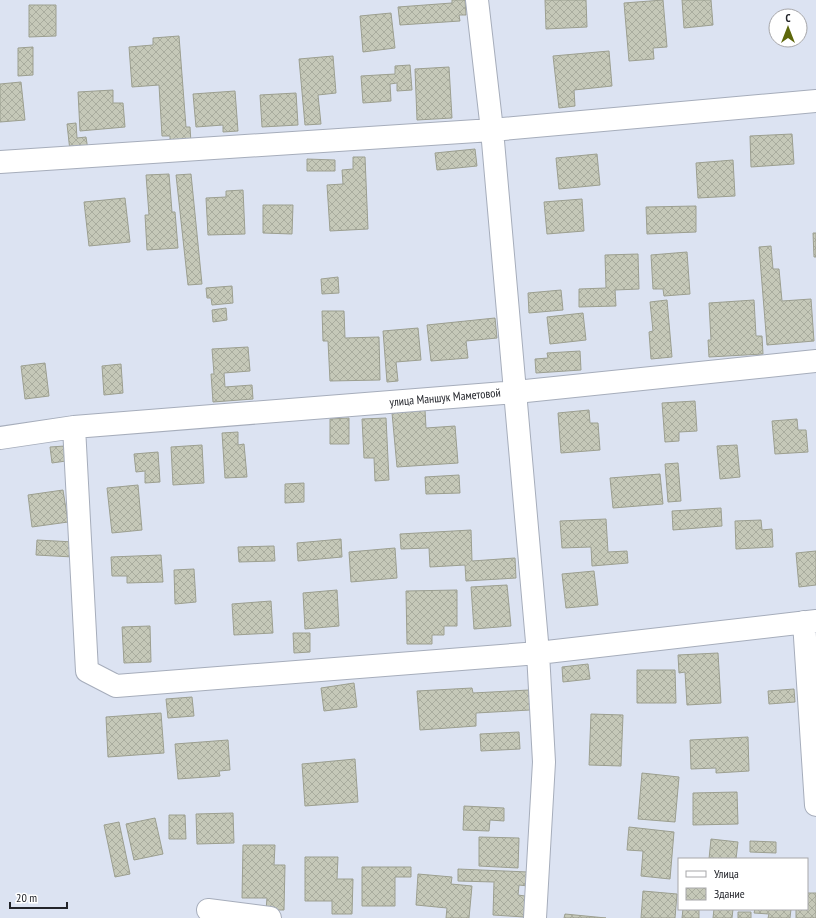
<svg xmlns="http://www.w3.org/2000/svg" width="816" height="918" font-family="'PT Sans Narrow',sans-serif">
	<defs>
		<pattern id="building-cross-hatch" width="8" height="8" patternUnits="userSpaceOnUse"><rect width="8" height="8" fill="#c5c8b8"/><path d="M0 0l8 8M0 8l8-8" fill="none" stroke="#a9ac9e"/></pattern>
	</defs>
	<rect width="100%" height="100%" fill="#dce3f2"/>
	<path fill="url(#building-cross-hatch)" stroke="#9c9f90" d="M452,0H465L466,15H459L460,21L400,25L398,7L452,3Z
		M545,0H586L587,27L546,29Z
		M663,0L667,47L653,48L654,59L629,61L624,3Z
		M682,0H711L713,25L684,28Z
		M29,5H56V36L29,37Z
		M391,13L395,48L363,52L360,16Z
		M179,36L186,127H190L191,143L170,145V136H162L159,85L132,87L129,47L153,45V38Z
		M33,47V75L18,76V48Z
		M609,51L612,86L574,90L575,106L559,108L553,56Z
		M333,56L336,93L318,95L321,124L305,125L299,59Z
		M410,65L412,90L397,91V83L390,84L391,101L363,103L361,76L395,74V66Z
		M449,67L452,118L417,120L415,69Z
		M21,82L25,120L0,122V84Z
		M113,90V103H123L125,127L80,131L78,92Z
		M235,91L238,131L223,132V125L196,127L193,94Z
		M296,93L298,125L262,127L260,95Z
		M76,123L77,138L86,137L88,150L70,151L67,124Z
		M792,134L794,164L751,167L750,136Z
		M475,149L477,166L437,170L435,153Z
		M597,154L600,185L559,189L556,158Z
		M353,157H365L368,229L330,231L327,185L343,184L342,170L353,169Z
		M307,159L335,160V171H307Z
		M733,160L735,196L698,198L696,163Z
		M169,174L172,212H175L178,248L147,250L145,215H149L146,175Z
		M191,174L202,284L188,285L176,175Z
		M243,190L245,234L208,235L206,198L226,197V191Z
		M125,198L130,242L89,246L84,202Z
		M582,199L584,231L547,234L544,202Z
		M263,205H293L292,234L263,233Z
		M696,206V232L647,234L646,207Z
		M813,233H816V257H814Z
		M771,246L773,269H779L782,301L811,299L814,341L767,345L759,247Z
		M687,252L690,294L664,296L663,289H653L651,255Z
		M638,254L639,289L615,290L616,306L579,307V289L606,288L605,255Z
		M338,277L339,293L322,294L321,279Z
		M232,286L233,303L212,305L211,298H207L206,288Z
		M561,290L563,310L529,313L528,293Z
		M667,300L672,357L651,359L649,332L653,331L650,302Z
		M754,300L756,336H762L763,354L709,357L708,340H711L709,303Z
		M226,308L227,320L213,322L212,310Z
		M322,311H344L345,338L379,337L380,380L330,381L328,341H323Z
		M583,313L586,340L550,344L547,317Z
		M495,318L497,338L466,341L468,358L431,361L427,325Z
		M418,328L421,360L396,362L398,381L387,382L383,331Z
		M248,347L250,371L224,373L225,387L252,385L253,399L213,402L211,374H214L212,349Z
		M580,351L581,370L536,373L535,359L548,358L547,353Z
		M45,363L49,396L25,399L21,366Z
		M121,364L123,393L104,395L102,366Z
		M695,401L697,431L679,432V441L665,442L662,403Z
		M425,410L426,428L455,426L458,463L397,467L392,413Z
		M589,410L590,423H598L600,450L561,453L558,413Z
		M349,418V444H330V419Z
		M386,418L389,480L375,481L374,458H364L362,419Z
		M797,419L798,430H806L808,452L775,454L772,421Z
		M238,432V445L244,444L247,477L225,478L222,433Z
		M202,445L204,483L173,485L171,447Z
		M737,445L740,477L720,479L717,446Z
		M65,446L66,461L52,463L50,447Z
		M158,452L160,482L145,483V471L136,472L134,454Z
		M678,463L681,501L668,502L665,464Z
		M660,474L663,504L613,508L610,478Z
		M459,475L460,493L426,494L425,477Z
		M304,483V502L285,503V484Z
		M138,485L142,530L112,533L107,488Z
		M63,490L68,522L32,527L28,495Z
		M721,508L722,526L673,530L672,511Z
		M606,519L608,552L627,551L628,563L592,566L591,547L562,548L560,521Z
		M761,520L762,530L772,529L773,547L736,549L735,521Z
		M471,530L472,561L515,558L516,578L466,581L465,565L430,567L429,548L401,549L400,534Z
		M341,539L342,557L298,561L297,543Z
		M37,540L74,542L73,557L36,555Z
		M274,546L275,561L239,562L238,547Z
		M395,548L397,578L351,582L349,552Z
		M816,551V585L799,587L796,553Z
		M161,555L163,582L127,583V576H112L111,557Z
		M194,569L196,602L175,604L174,570Z
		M594,571L598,605L566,608L562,574Z
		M507,585L511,626L474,629L471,587Z
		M337,590L339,626L305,629L303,593Z
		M457,590V626H444V635H432V644H407L406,591Z
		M271,601L273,633L234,635L232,604Z
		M150,626L151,662L124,663L122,627Z
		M293,633H310V652L294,653Z
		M718,653L721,703L687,705L685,672L679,673L678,655Z
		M588,664L590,679L563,682L562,667Z
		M637,670H675L676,703H637Z
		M354,683L357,707L324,711L321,688Z
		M472,688L473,693L529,690L530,710L476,713V726L420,730L417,691Z
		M794,689L795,702L769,704L768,691Z
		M192,697L194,716L168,718L166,699Z
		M161,713L164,753L108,757L106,717Z
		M591,714L623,715L621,766L589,765Z
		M519,732L520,749L481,751L480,734Z
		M748,737L749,771L716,773V768L691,769L690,740Z
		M228,740L230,770L219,771L220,776L178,779L175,744Z
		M355,759L358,802L305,806L302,764Z
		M642,773L679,777L675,822L638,819Z
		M737,792L738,824L693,825V793Z
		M464,806L504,808V821L490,820L489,831L463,830Z
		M233,813L234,843L197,844L196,814Z
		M169,815H185L186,839H169Z
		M155,818L163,854L134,860L126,824Z
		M119,822L130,874L115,877L104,825Z
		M629,827L674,832L670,879L641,876L643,851L627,850Z
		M479,837L519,838L518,868L479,866Z
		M711,839L738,842L736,859H709Z
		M750,841L776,842V853L750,852Z
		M243,845H275L274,865H285L284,910H266L267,898H242Z
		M305,857H338L337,879H353L352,914H332V901H305Z
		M362,867H411V877H395V906H362Z
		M458,869L528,872V886L519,885L518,895L525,896L524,917L493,915L494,882L458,881Z
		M418,874L452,877L451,884L472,886L469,918H446L447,908L416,905Z
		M643,891L677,894L675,918H641Z
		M807,893H816V918H796V909H807Z
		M683,909H699V918H682Z
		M714,909H733L732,918H713Z
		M755,909H791L790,918H768L769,914L754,913Z
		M738,912H751V918H738Z
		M565,914L606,918H564Z"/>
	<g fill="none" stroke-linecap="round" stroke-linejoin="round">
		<defs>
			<path id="minor" d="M477,0L492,130L538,653L544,762L535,918
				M0,162L492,130L816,101
				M74,427L87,671L116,686L538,653L816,621
				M0,438L74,427L516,392L816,361
				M804,622L816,805
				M208,910L270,918"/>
		</defs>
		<use href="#minor" stroke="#a6adbb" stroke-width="24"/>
		<use href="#minor" stroke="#fff" stroke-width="22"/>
	</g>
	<g text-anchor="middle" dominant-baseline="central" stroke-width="4" stroke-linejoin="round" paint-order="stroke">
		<g font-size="12" fill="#22242a" stroke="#fff">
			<text transform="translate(445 397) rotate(-5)">улица Маншук Маметовой</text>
		</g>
	</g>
	<rect x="678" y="858" width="130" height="52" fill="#ffffff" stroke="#a7a7aa"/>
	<rect x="686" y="871" width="20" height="6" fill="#ffffff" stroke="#a7a7aa"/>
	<text x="714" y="878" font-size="12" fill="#22242a">Улица</text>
	<rect x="686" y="888" width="20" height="12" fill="url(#building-cross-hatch)" stroke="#a7a7aa"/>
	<text x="714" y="898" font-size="12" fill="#22242a">Здание</text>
	<g transform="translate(788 28)"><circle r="19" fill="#ffffff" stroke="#a7a7aa"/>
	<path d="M0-3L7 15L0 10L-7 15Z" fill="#5d670b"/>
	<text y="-6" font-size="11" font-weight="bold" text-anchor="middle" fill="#22242a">С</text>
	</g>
	<path d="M10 902v6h57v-6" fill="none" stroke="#22242a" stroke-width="2"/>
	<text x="16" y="902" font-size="12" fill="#22242a" stroke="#ffffff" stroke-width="3" paint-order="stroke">20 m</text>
</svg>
